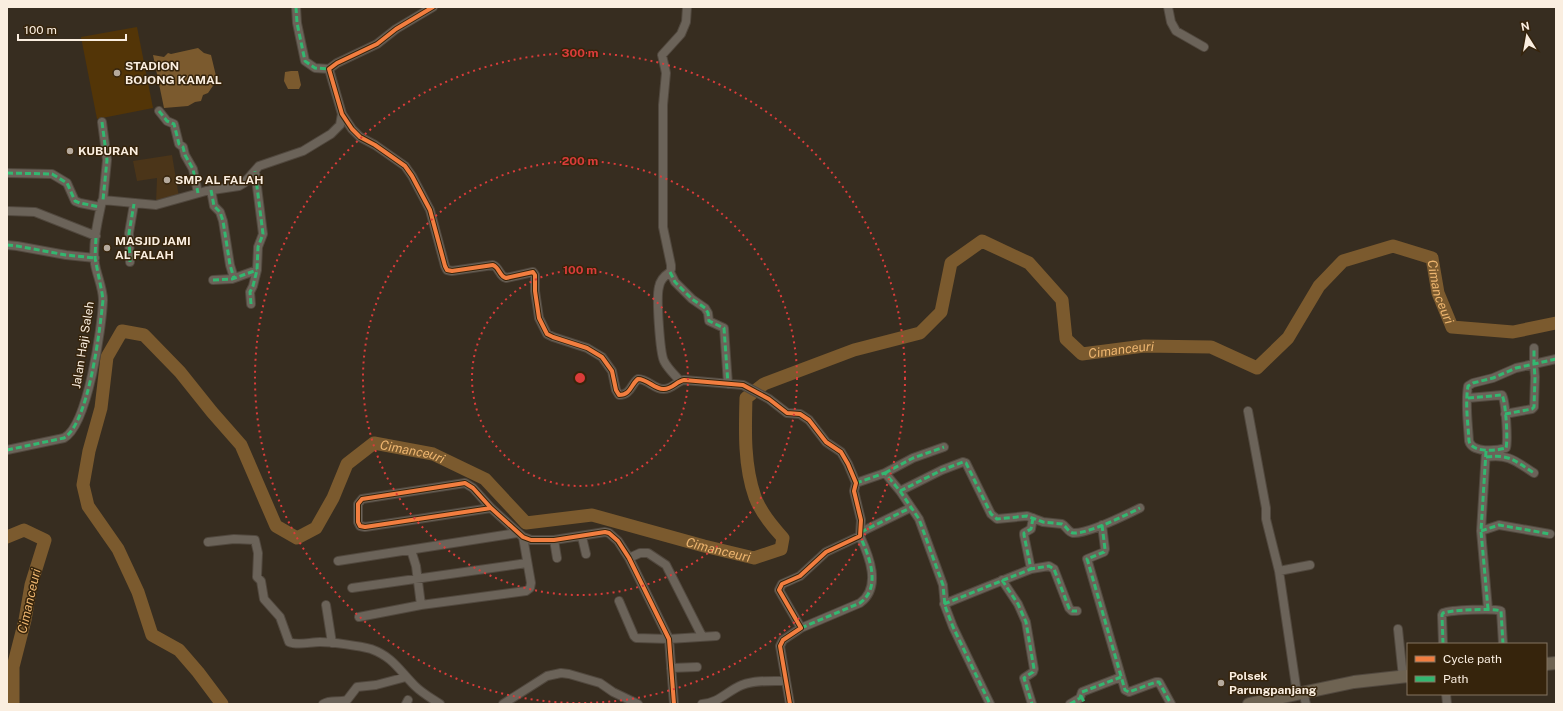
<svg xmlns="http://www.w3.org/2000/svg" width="1563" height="711" font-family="'Public Sans',sans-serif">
	<rect width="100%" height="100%" fill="#372d20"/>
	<path fill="#4b3519" d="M172,155L179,197L156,203L157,178L137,181L133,161Z"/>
	<path fill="#533507" d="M137,27L153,108L97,119L81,37Z"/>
	<path fill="#7b5a2e" d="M198,48L204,53L211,55L217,80L208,93L203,95L201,101L195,102L188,106L164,108L153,55L164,57L168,53L171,54Z
		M291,71H298L301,85L299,89H288L284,81L285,72Z"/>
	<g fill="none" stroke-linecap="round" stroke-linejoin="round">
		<g stroke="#7b5a2e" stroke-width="13">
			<path d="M7,537L24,530L45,540L31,585L25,620L13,667V704"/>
			<path id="s1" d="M222,704L198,672L179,650L152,635L138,592L118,549L88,506L83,485L89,451L101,408L107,357L122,331L144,335L180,372L212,412L241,445L276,526L297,538L316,528L333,498L347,464L374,443L433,454L485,479L526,523L592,515L704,546L754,558L781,549L783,538C773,527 760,511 755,497C744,466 745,431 746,398L764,384L854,350L920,333L941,312L951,263L982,241L1029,263L1062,300L1066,339L1082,354L1144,346L1211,347L1257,368L1288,338L1319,286L1343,261L1393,246L1432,258L1438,293L1452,327L1513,332L1556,323"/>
		</g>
		<defs>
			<path id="street" d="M296,7L297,23L305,61L315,68L329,69
				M433,7L396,29L377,44L337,63L329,69L342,114L352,129L360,137L375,145L405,166L412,176L430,210L445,266L447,270L452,271L493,265C500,268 499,276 506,278L533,272L535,275V291L539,318L547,334L553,337L587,348L602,357L612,371L616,390L619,395C631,395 631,384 638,379C648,379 655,390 664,389C672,389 677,381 684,380L743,385L769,399L787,413L800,414L809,420L826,442L841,452L848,464L856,483L854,491L861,520L860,536L826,552L800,576L782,584L779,590L801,628L783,640L780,646L790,704
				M687,7L686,22L681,34L662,55L666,73L663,105V227L671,265V269L670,272L675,282L692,299L705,308L708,313L709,321L724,328L728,384
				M1168,7L1171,22L1176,31L1204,47
				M159,111L167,121L174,124L179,144L183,147L185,155L193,169L198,193
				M102,122L107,160L103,200
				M7,173L52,174L67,183L75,201L80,203L100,207
				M211,190L214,206L220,212L223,221L230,265L234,278
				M7,211L35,212L96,236
				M7,245L17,246L66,255L95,258
				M130,262L129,233L134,204
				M670,272C664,276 660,280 659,287C656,297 660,353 664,361C668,369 675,375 680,381
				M213,280L232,279L257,270
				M251,304L250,292L253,286L257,270L258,247L263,234L255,171
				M1468,398L1502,395C1506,402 1508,441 1506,448C1496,451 1472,453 1469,441C1468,423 1465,404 1468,386L1473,383L1493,378L1516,368L1534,364V348
				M1248,411L1266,508V519L1279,571L1297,693
				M1505,414L1532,409L1534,407L1535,377L1534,364L1556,359
				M7,450L64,438C88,425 102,327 103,300C103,288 97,276 95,264C92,244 98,220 102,201L103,200L156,205L206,191L239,186L244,183L259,166L303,151L331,134L340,125L342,114
				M1486,451L1481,531L1488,609
				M1486,457C1510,454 1515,461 1534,473
				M885,473L913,458L944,447
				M856,483L885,473L900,491L919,519L943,585L945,606L953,627L990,704
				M900,491L942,470L963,462L966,463L991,514L997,519L1027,516L1043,522L1062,524C1066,526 1068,532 1073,533C1088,534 1126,515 1140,508
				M491,508L365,527L360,526L358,522V504L362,499L465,483L473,488L491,508L523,537L531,540H554L605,532L609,533L618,541L629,558L669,639L674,704
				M1033,518L1031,529L1024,533V535L1031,569L1049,566L1054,569L1069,608L1072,611H1077
				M1102,525L1105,549L1104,552L1087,559L1088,562L1125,690L1129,692L1156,682H1159L1171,704
				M1481,531L1499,525L1550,534
				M861,532L910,508
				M582,537L586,554
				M554,540L557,558
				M208,542L234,539L255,540L258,553L257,577L261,581L264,599L280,617L289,642C298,646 310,642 320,642C332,642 360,646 371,649C393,657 399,670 415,686C422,693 431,698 440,704
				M411,550L416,566L421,605L526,591L530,588L531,583L523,537
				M629,558L640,553H648L666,565L702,636
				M338,561L517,533
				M1279,571L1310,565
				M1002,580L1018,604L1026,622L1034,669L1033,672L1024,678L1032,704
				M352,588L527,563
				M619,601L634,636L636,638L669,639L716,636
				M944,604L1031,569
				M326,605L332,643
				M359,617L421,605
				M801,628L860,603C882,587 869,556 860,536
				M1398,629L1403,677
				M1443,644L1442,615L1443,613C1451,610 1494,608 1501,611L1503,644
				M671,668L697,667
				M1303,692L1306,704
				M1446,694L1447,704
				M323,704C332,699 338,703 347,700L357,687L376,685L406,677
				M406,704L408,700
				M503,704L547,676L561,673L569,674L600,683L613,692L638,704
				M702,704C719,703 727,691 742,685C755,680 771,681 786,681
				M1070,704L1080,698L1082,692L1121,677"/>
			<path id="primary" d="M1546,664L1556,663
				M1249,704L1354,682L1408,676"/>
		</defs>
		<use href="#street" stroke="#51483e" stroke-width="10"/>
		<use href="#primary" stroke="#51483e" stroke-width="14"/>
		<use href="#street" stroke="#6b6359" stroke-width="8"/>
		<use href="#primary" stroke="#6e6352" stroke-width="12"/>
		<path stroke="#33b770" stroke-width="3" stroke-dasharray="6 3" stroke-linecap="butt" d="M296,7L297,23L305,61L315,68L329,69
			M159,111L167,121L174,124L179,144L183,147L185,155L193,169L198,193
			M102,122L107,160L103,200
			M7,173L52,174L67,183L75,201L80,203L100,207
			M211,190L214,206L220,212L223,221L230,265L234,278
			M7,245L17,246L66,255L95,258
			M130,262L129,233L134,204
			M670,272L675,282L692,299L705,308L708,313L709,321L724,328L728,384
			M213,280L232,279L257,270
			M251,304L250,292L253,286L257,270L258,247L263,234L255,171
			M1468,398L1502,395C1506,402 1508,441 1506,448C1496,451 1472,453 1469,441C1468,423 1465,404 1468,386L1473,383L1493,378L1516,368L1534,364V348
			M1505,414L1532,409L1534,407L1535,377L1534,364L1556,359
			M7,450L64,438C89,423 100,329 103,300L102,293L95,258L96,236
			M1486,451L1481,531L1488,609
			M1486,457C1510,454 1515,461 1534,473
			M885,473L913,458L944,447
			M856,483L885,473L900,491L919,519L943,585L945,606L953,627L990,704
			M900,491L942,470L963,462L966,463L991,514L997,519L1027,516L1043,522L1062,524C1066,526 1068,532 1073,533C1088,534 1126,515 1140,508
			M1033,518L1031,529L1024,533V535L1031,569L1049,566L1054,569L1069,608L1072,611H1077
			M1102,525L1105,549L1104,552L1087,559L1088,562L1125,690L1129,692L1156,682H1159L1171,704
			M1481,531L1499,525L1550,534
			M861,532L910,508
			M1002,580L1018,604L1026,622L1034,669L1033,672L1024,678L1032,704
			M944,604L1031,569
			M801,628L860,603C882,587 869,556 860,536
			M1443,644L1442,615L1443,613C1451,610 1494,608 1501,611L1503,644
			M1081,696L1085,704
			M1070,704L1080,698L1082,692L1121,677"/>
		<defs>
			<path id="cycleway" d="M433,7L396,29L377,44L337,63L329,69L342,114L352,129L360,137L375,145L405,166L412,176L430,210L445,266L447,270L452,271L493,265C500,268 499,276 506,278L533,272L535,275V291L539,318L547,334L553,337L587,348L602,357L612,371L616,390L619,395C631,395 631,384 638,379C648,379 655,390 664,389C672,389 677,381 684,380L743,385L769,399L787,413L800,414L809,420L826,442L841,452L848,464L856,483L854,491L861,520L860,536L826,552L800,576L782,584L779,590L801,628L783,640L780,646L790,704
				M491,508L365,527L360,526L358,522V504L362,499L465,483L473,488L491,508L523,537L531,540H554L605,532L609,533L618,541L629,558L669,639L674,704"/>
		</defs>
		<use href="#cycleway" stroke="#36240c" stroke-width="6"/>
		<use href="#cycleway" stroke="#f27e40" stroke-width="4"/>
	</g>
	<g fill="none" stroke="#da3c3a" stroke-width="2" stroke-dasharray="2 4">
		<circle cx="580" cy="378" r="108"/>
		<circle cx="580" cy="378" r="217"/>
		<circle cx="580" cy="378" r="325"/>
	</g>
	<g fill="#b6aa9d" stroke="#36240c" stroke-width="1.5">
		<circle cx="117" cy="73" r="4"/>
		<circle cx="70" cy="151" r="4"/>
		<circle cx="167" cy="180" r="4"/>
		<circle cx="107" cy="248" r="4"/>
		<circle cx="1221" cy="683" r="4"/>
	</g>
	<g text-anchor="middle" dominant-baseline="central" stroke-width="3" stroke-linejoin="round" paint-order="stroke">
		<g font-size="12" font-weight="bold" fill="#faeee0" stroke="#36240c" text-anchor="start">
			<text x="125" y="66">STADION<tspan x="125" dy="14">BOJONG KAMAL</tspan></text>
			<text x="78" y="151">KUBURAN</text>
			<text x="175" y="180">SMP AL FALAH</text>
			<text x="115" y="241">MASJID JAMI<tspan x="115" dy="14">AL FALAH</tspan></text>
			<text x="1229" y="676">Polsek<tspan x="1229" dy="14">Parungpanjang</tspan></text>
		</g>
		<g font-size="12" fill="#faeee0" stroke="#36240c">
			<text transform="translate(83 345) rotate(-81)">Jalan Haji Saleh</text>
		</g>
		<g font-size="13" font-style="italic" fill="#edb56f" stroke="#36240c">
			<text stroke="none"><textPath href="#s1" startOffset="2351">Cimanceuri</textPath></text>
			<text stroke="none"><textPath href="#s1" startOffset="1944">Cimanceuri</textPath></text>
			<text stroke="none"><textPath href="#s1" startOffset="875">Cimanceuri</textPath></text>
			<text stroke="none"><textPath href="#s1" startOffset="1211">Cimanceuri</textPath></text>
			<text transform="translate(29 601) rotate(-77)">Cimanceuri</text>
		</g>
	</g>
	<circle cx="580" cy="378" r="6" fill="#da3c3a" stroke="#36240c" stroke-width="2"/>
	<g font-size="12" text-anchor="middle" font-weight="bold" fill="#da3c3a" stroke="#36240c" stroke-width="3" stroke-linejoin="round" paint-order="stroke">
		<text x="580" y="57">300 m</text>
		<text x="580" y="165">200 m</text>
		<text x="580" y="274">100 m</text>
	</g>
	<rect width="1563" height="711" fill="none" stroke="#faeee0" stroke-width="16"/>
	<rect x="1407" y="643" width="140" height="52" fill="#36240c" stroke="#847561"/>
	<rect x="1415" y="656" width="20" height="6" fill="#f27e40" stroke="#847561"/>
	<text x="1443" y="663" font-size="12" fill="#faeee0">Cycle path</text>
	<rect x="1415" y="676" width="20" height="6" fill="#33b770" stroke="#847561"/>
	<text x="1443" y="683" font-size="12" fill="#faeee0">Path</text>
	<g transform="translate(1527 36) rotate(349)" stroke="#36240c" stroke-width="3" paint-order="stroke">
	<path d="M0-3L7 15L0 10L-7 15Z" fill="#faeee0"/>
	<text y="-6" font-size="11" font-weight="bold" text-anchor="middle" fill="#faeee0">N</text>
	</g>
	<path d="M18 34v6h108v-6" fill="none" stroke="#faeee0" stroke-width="2"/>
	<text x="24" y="34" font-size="12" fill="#faeee0" stroke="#36240c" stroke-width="3" paint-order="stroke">100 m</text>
</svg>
